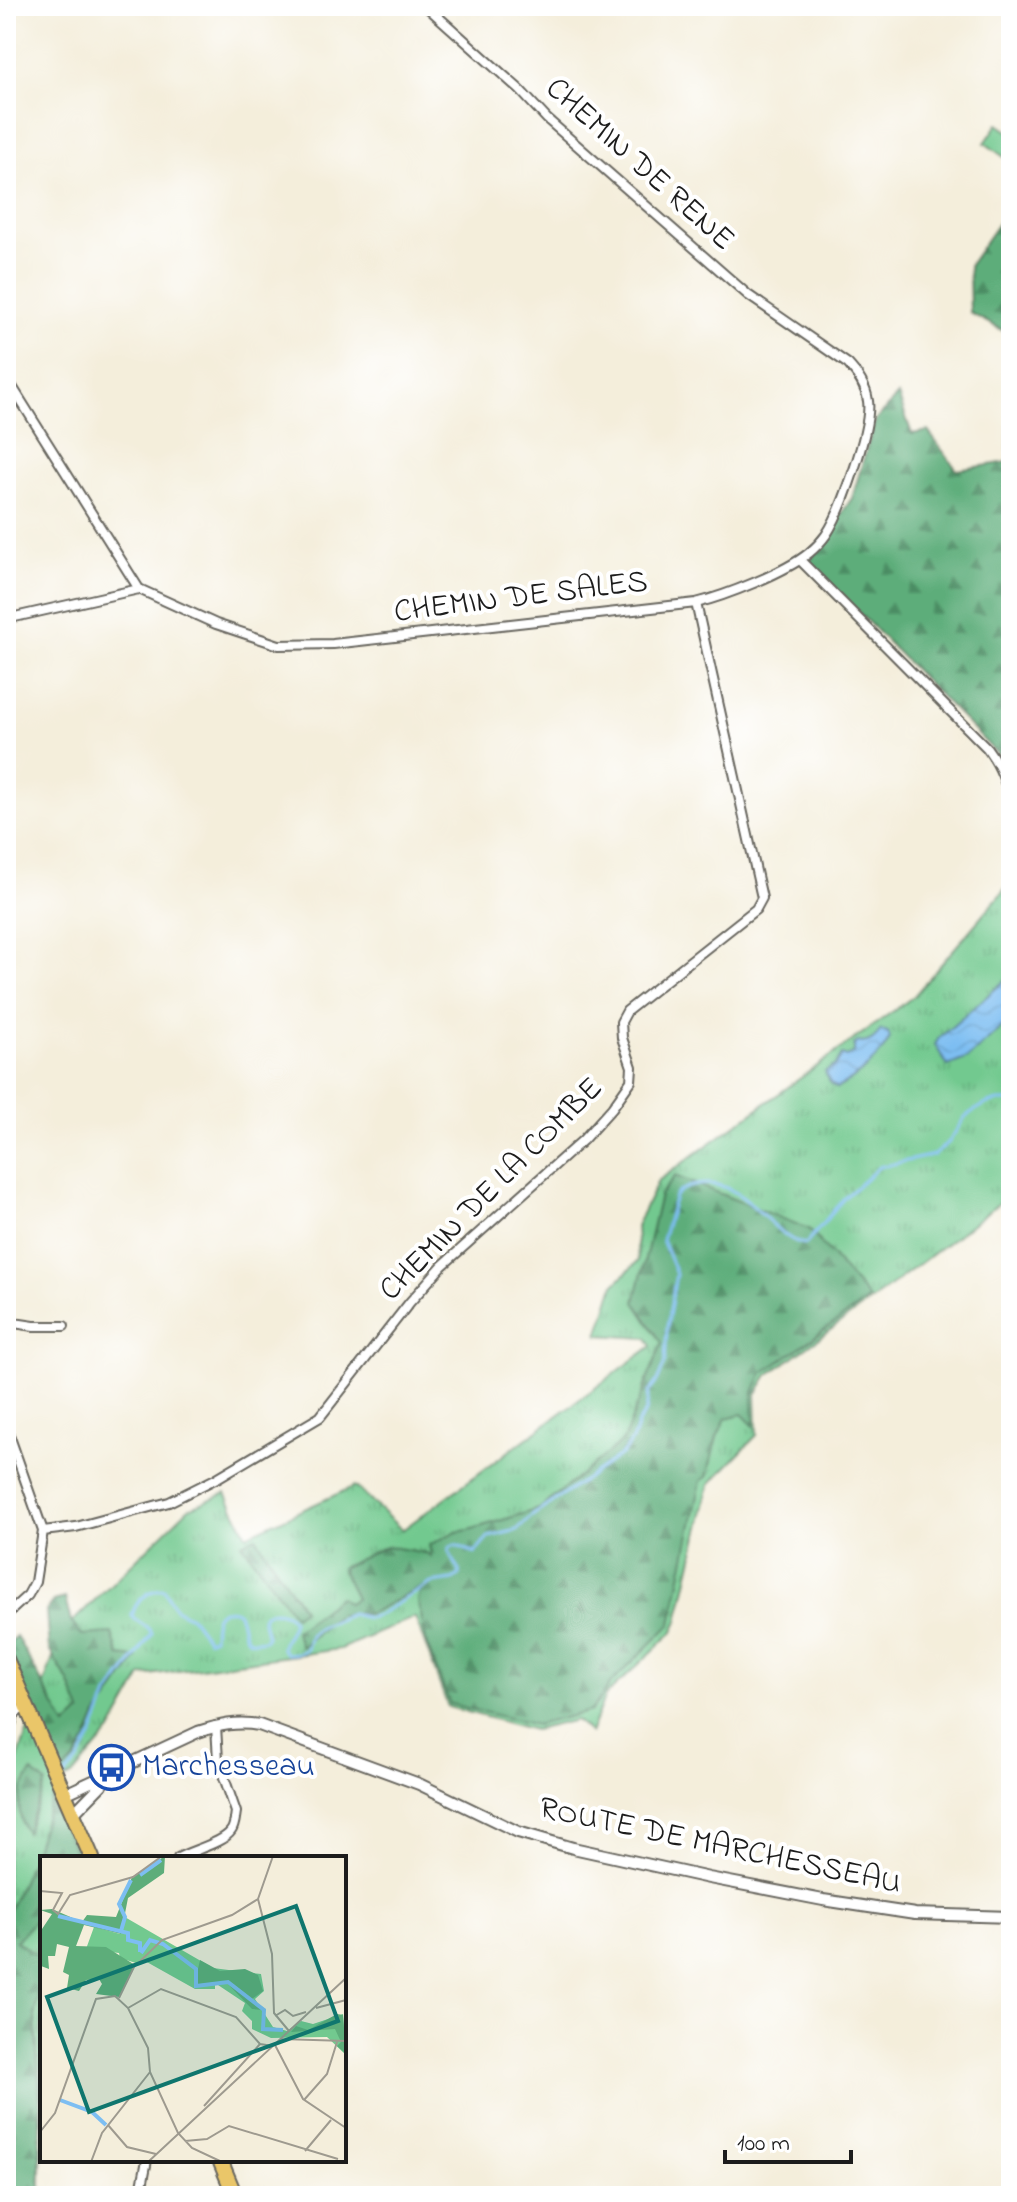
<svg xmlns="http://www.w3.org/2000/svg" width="1017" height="2202" font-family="'Indie Flower',sans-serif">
	<defs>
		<pattern id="grass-tufts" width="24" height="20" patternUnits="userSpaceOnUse" patternTransform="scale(2)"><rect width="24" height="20" fill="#72c98f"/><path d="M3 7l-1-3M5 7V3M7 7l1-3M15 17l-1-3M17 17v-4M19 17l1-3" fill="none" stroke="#62ac7b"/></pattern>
		<pattern id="forest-firs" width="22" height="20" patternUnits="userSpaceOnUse" patternTransform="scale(2)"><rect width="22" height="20" fill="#5dad7a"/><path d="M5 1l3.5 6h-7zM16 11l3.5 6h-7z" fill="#4c8c63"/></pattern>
		<pattern id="water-waves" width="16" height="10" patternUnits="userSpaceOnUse" patternTransform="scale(2)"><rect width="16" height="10" fill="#7dbef2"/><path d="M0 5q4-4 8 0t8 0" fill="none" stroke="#6ba3cf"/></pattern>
	</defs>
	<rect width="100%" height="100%" fill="#fff"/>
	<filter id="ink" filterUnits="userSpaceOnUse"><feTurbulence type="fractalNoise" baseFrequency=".0125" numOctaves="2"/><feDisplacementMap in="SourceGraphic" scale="16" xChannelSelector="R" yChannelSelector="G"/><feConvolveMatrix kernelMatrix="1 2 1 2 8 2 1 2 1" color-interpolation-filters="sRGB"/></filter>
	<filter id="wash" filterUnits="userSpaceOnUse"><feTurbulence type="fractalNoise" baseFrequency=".006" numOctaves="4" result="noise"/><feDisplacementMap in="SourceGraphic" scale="32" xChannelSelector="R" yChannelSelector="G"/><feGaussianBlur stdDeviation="1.8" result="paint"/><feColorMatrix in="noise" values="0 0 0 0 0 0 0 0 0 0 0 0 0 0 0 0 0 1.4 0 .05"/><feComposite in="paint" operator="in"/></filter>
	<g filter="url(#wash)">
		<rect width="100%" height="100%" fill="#f4eedb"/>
		<path fill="url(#grass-tufts)" stroke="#477256" stroke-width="2" d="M1011,882V1194L876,1297L768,1375L756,1394L757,1435L710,1484L678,1621L672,1633L605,1696L590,1733L576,1720L534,1730L448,1707L415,1617L340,1649L142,1676L111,1731L72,1776L54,1785L83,1858H42L41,2187L47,2196H6V1793L62,1632L189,1508L226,1493L247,1535L355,1486L402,1530L652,1346L647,1338L598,1335L614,1285L638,1261L636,1226L658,1181L914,996Z"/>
		<path fill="url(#forest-firs)" stroke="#3c644b" stroke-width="2" d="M1011,205V335L970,313L969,265Z
			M898,395L912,434L928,431L957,470L1008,462L1009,403L1011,400V772L1005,762L809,562L852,498L875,421Z
			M675,1176L809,1229L869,1299L763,1373L753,1394L754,1426L742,1414L726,1418L717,1437L707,1477L701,1481L671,1624L612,1682L591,1711L536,1725L450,1704L427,1645L418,1600L422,1587L369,1614L338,1615L301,1647L295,1631L339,1597L348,1603L356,1598L341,1568L386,1546L426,1553L431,1556L429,1545L455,1532L469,1530L539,1509L623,1441L662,1343L635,1302L660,1195Z
			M256,1537L303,1609L294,1616L242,1543Z
			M65,1598L71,1622L82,1635L112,1633L119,1656L137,1658L97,1716L87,1740L75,1760L61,1775L6,1646L16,1636L66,1726L81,1712L69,1682L49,1650L46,1611L54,1601Z
			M32,1772L46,1783L26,1833C16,1811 17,1792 32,1772Z
			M51,1799L78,1858H42V1912L16,1941L42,1959V1976L35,2013L40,2104V2188L46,2196H6V1916L32,1859Z"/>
		<path fill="#72c98f" stroke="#477256" stroke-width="2" d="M998,124L1011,133V162L985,143Z"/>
		<path fill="url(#water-waves)" stroke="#4c6d87" stroke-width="2" d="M1011,975V1019L968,1058L948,1066L935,1045L938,1039Z
			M881,1030L888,1032L890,1038C880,1058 857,1078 837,1088L830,1083L825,1072L836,1065L842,1055L847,1057L854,1053V1045L858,1042C868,1045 875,1038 881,1030Z"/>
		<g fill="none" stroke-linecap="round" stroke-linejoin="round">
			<path stroke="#7dbef2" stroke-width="3" d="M64,1777L78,1761L92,1736L108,1695L152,1634C149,1626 138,1623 132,1616C135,1601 148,1590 164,1589L175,1609L191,1617L208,1640L213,1638C214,1628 212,1613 224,1610C229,1609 234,1609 237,1612C246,1623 236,1646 264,1640L267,1636L262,1618L264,1614C273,1609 285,1611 292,1619C294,1631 282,1637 282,1649L287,1654L299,1653L306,1649L310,1635L318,1628L351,1614L368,1618L378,1615L431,1583L453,1580L459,1575C461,1564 448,1559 449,1548L455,1545L475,1553L489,1537L517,1530L532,1516L621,1455L632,1441L638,1423L646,1412L649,1392L658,1380L665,1362L667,1328L676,1274L662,1240L675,1196C681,1189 688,1187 697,1185C747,1175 772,1242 806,1244L844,1198L879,1167L934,1155L949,1142L965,1117L972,1112L988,1103L1000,1101H1011"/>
		</g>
	</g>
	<g filter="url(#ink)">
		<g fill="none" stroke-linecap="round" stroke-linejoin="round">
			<defs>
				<path id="minor" d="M6,377L139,589
					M800,560L987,748C1001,767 1008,785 1011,809
					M6,619L139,589L216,624L279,645L333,644L696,603C725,596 786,572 809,553C815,548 821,542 826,535C841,513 872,427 868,401C866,386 858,375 848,364L748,295L547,119L520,90L426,6
					M6,1324L14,1323L34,1326H64
					M6,1426L43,1531
					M6,1615L28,1595L35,1582L43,1531L76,1527L169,1502L217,1478L320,1417L410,1302L442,1266L583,1140L612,1108L631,1081L632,1067L622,1038L621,1022L627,1011L756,909L762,898L696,603
					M6,1742L14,1715L26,1705
					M178,1858C192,1850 223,1843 231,1831C235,1826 235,1817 236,1812L218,1760L216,1726
					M140,2196L147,2160"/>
				<path id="tertiary" d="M65,1794L198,1732C219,1725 237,1721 259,1725L419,1784L518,1832L573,1848L709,1878L823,1900L915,1914L1011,1917
					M73,1814L110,1776"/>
				<path id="primary" d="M6,1659L92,1858
					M220,2160L235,2196"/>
			</defs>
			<use href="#minor" stroke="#68665f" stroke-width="12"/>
			<use href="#tertiary" stroke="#68665f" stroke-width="14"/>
			<use href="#primary" stroke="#68665f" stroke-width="18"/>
			<use href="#minor" stroke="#fff" stroke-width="8"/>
			<use href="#tertiary" stroke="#fff" stroke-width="10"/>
			<use href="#primary" stroke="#eac669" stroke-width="14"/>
		</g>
	</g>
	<defs>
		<symbol id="bus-ring" viewBox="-11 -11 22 22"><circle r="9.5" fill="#fff" stroke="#1a4fb4" stroke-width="1.5"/><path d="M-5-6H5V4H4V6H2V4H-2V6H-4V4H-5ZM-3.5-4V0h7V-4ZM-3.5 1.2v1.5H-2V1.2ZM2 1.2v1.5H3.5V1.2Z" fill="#1a4fb4"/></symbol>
	</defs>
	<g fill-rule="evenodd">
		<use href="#bus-ring" x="86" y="1742" width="51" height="51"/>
	</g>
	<g text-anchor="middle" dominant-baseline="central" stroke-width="8" stroke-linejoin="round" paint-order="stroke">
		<g font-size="32" fill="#1c1c1c" stroke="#fff">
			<text transform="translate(639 165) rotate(42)">CHEMIN DE RENE</text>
			<text transform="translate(521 598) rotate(-7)">CHEMIN DE SALES</text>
			<text transform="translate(492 1190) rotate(-45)">CHEMIN DE LA COMBE</text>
			<text transform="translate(720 1847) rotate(12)">ROUTE DE MARCHESSEAU</text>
		</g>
		<g font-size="32" fill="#164399" stroke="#fff" text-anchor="start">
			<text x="142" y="1767">Marchesseau</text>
		</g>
	</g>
	<g transform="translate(40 1856)">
		<rect width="306" height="306" fill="#f4eedb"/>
		<path d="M83,60L173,112L221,118L224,135L215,143L233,171L247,175L261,165L273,168L303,158L306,199L287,181L231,182L212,173V165L202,155L205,147L175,127V133H155L105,105L99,108L80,102L79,97L46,93L54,71L80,78Z" fill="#72c98f"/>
		<path d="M125,0L124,17L88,42L81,78L44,69L36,90L66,91L95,109L79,141L56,138L62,128L59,123L46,124L39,135L27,132L29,119L23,116L29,91L17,88L15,100H8L9,113L1,110L0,76L12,58L0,54L12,53L42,66L47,59L76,61L92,21ZM160,104L180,115L205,113L218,119L223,135L212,143L223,154L212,153L186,126L154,131ZM297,158L303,159L306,198L297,190L301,186L295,173L251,176L256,170L268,174Z" fill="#5dad7a"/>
		<path fill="none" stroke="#7dbef2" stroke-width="4" d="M100,19L121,4M18,60L88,77V84L100,87V96M81,75L85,61L79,48L91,24M101,97L110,84L123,88L156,113V130L188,126L224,154L223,173L243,174M20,244L52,256L66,269"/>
		<path fill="none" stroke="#9e9a8f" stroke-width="2" d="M0,35L22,37L13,54L18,58L30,39L93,21L122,0M218,43L232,98L234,157L249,175M218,43L233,0M79,142L94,111L122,84L192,59L218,43M88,152L121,133L196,161L220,188L233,190M276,152L306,144M235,160L245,154L253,160L266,156M241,183L306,185M235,189L263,243L306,272M264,244L287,218L297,186M164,250L220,188M68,269L87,291L116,298M0,276L15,257L56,143L75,140L88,152L108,192L110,216L138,277L152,292L182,306M145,285L167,283L189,270L298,303M265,295L291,264M51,306L62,277L110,216M108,306L306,122"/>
		<path fill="#0f766e" fill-opacity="0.15" stroke="#0f766e" stroke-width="4" d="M256,50L298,165L49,256L7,141Z"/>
		<rect width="306" height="306" fill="none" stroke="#1c1c1c" stroke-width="4"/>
	</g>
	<rect width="1017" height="2202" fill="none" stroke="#fff" stroke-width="32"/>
	<path d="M725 2150v12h126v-12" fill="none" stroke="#1c1c1c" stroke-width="4"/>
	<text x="737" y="2150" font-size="24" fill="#1c1c1c" stroke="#ffffff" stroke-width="6" paint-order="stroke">100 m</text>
</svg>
